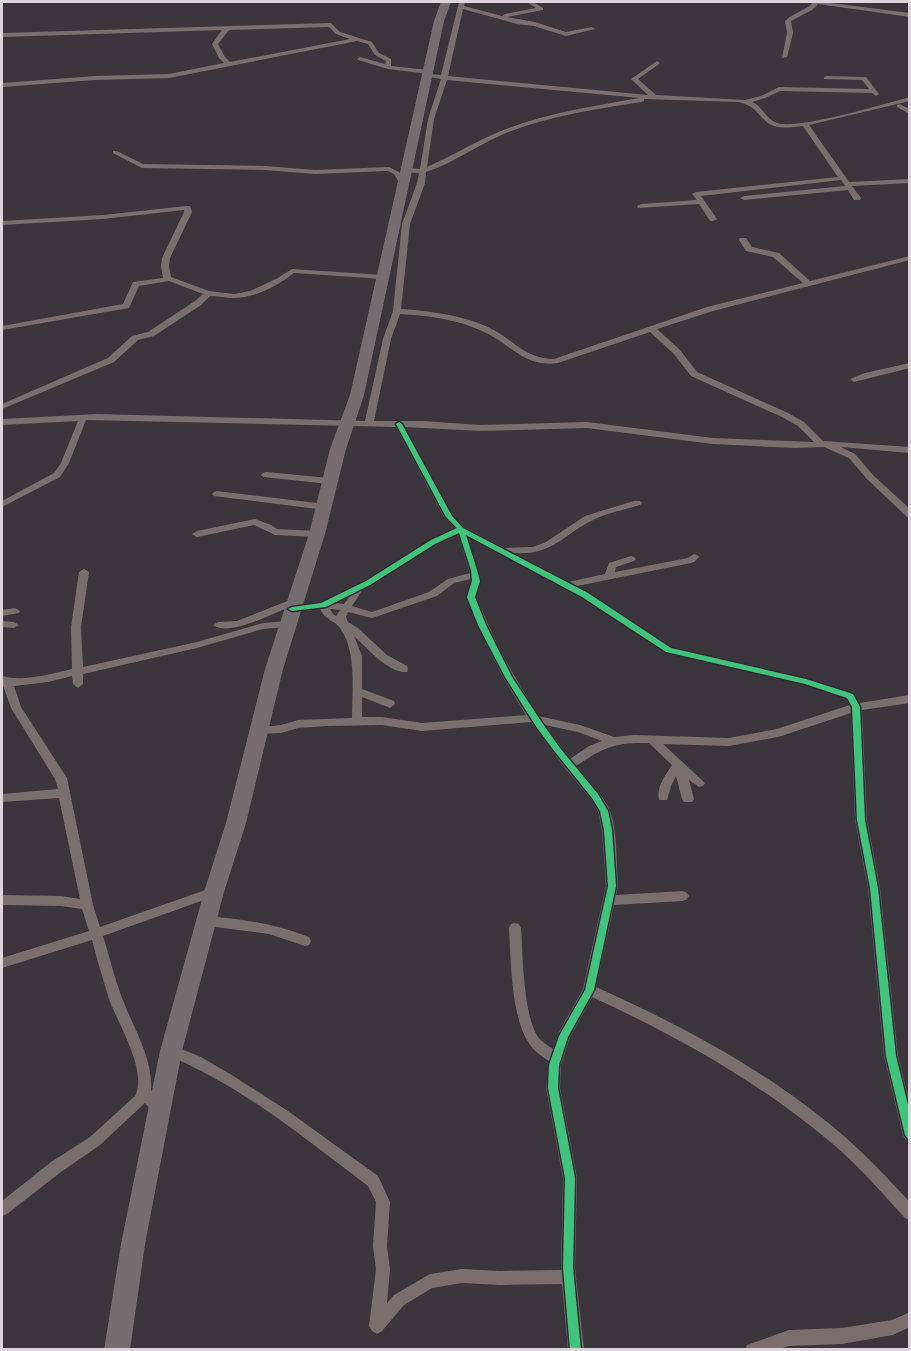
<svg xmlns="http://www.w3.org/2000/svg" width="911" height="1351" font-family="'Source Sans 3',sans-serif">
	<rect width="100%" height="100%" fill="#3b363b"/>
	<g fill="none" stroke-linecap="round" stroke-linejoin="round">
		<path fill="#77706f" fill-rule="evenodd" d="M459,2H465L464,6L502,16L505,14L536,8L527,2H533L543,8V10L507,17L535,22L566,32L592,27L595,29L566,36L534,26L517,24L463,9L448,76L648,95L631,79L657,61L660,63L659,64L638,79L656,95L745,100L761,96L779,87L869,89L862,80L824,79V77L826,76L866,77L879,94L876,96L872,93L780,91L765,98L752,102C762,106 766,119 777,123C798,130 884,104 910,97V101L809,125L849,182L910,179V183L852,186L861,198L860,200H854L848,190L744,200L740,198L744,196L845,186L841,180L701,196L717,219L713,221H710L699,204L638,208L637,206L641,204L697,200L692,194L696,192L838,177L803,126C794,127 783,129 774,126C760,122 760,107 739,102L644,99V101L642,102C596,109 549,116 506,133C479,144 454,163 426,172L425,183L410,224L401,309C430,311 461,315 488,327C514,339 522,358 554,359L707,307L803,283L773,257L746,251L739,240L740,238H746L752,247L779,253L810,281L910,256V260L713,311L657,329L680,350L697,372L788,413L804,422L823,441L910,447V453L841,447L855,454L873,475L910,509V518L907,517L867,479L849,458L824,447L795,448L713,444L587,428L480,431L405,427L453,516L464,527L504,548L533,547L546,542L585,516L634,501H640L642,503L640,505C624,510 606,513 591,521C560,537 553,555 514,553L568,582L605,574L609,563L631,556L634,557L636,559L634,561L616,567L615,572L688,558L694,554L697,555L699,557L694,562L691,563L577,586L672,647L806,678L854,693L859,703L910,695V703L862,710L867,820L880,888L898,1056L910,1105V1141L905,1139L903,1135L884,1056L868,888L855,820L851,713L778,737L729,746L663,744L705,783L703,786L699,787L689,780L694,799L692,802H684L682,799L676,776L671,786L667,800H659C656,787 665,776 672,765L649,743C615,742 604,747 576,766C587,780 603,794 610,811C618,834 616,862 618,886L616,895L683,891L687,893L689,896L687,899L683,901L614,905L596,987C685,1027 771,1073 845,1137C868,1157 889,1180 910,1202V1220L905,1218C882,1193 860,1167 834,1145C761,1083 679,1037 592,997L570,1037L561,1065L560,1088L577,1178L575,1268L584,1350H568L562,1284L500,1285L462,1283L432,1288L404,1305L382,1331L377,1334L372,1331L369,1326L376,1269L373,1246L376,1202L368,1186C305,1139 240,1084 166,1055L164,1051L166,1047L171,1045L201,1057L230,1074L288,1111L378,1176L390,1202L387,1246L390,1269L387,1303L394,1295L430,1274L462,1269L500,1271L561,1270L563,1178L546,1088L549,1061C543,1057 535,1052 531,1046C511,1021 511,960 509,928L511,924L515,923L519,924L521,928C523,956 523,1014 538,1037C542,1042 548,1046 553,1049L559,1032L583,989L606,886L602,830L598,811L591,799L565,768L531,722L422,731L382,725L327,726L298,728L281,733L254,734L253,731L254,728L281,725L298,720L352,718C352,691 357,651 340,628C335,620 327,622 320,609L292,612L288,611V608C271,614 228,637 213,625L218,622L237,621L295,598L300,601L293,606L321,602L365,581L430,540L455,528L444,517L396,427L86,420L69,463L60,477L2,507V501L54,473L61,463L78,421L2,425V419L98,414L365,421L383,339L393,311L402,224L417,183L419,173L407,172L404,170L407,168L420,169L428,119L441,79L425,76L428,74L441,75ZM447,80L640,98C593,106 546,113 501,131C476,141 452,156 427,167L434,119ZM400,314C428,316 457,319 482,331C510,343 524,368 558,363L650,332L674,354L691,376L782,417L798,426L814,442L713,438L587,422L480,425L423,421H374L391,339ZM458,534L470,573L448,579L429,592L372,612L352,606L363,589L436,544ZM468,537L581,597L665,652L805,685L846,699L850,705L777,729L729,738L634,735L614,737L580,725L538,716L500,651L476,597L481,581ZM471,579L466,597L477,625L503,677L526,715L422,723L382,717H362V697L390,708L395,704L394,701L362,689V656L354,636C366,647 389,674 407,672L408,669L407,666L387,655L358,628L348,622L346,617L348,612L372,618L437,596L454,583ZM350,596L344,604L336,603ZM330,609L340,610L336,616L333,614ZM545,725L578,732L602,741L589,746L570,759Z
			M810,2H822L910,13V17L818,4L812,10L791,21L793,33L787,57L782,58L787,33L785,21C793,13 804,11 812,4Z
			M331,23L340,32L372,42L379,53L391,59V66L429,70L432,72L429,74L388,69L358,60L357,59L360,57L385,64L386,61L375,55L368,44L357,41L169,78L95,80L2,87V83L95,76L169,74L224,63L219,58L212,44L222,30L2,37V33ZM329,27L336,34L350,39L230,62L225,57L218,44L229,30Z
			M899,104L910,109V114L897,107V105Z
			M113,151H117L143,164L265,166L315,170L389,167L399,172L407,185L401,186L394,174L388,171L315,174L265,170L142,168L113,153Z
			M187,206H190L192,212L170,258L169,266L171,277L209,291L234,294L250,291L276,279L292,269L383,275L387,277L383,279L294,273C277,286 255,298 233,298C226,298 218,296 210,296L201,305L154,336L138,340L114,362L2,409V404L108,358L132,336L148,332L195,301L203,294L169,281L139,286L129,308L2,330V326L123,304L133,282L163,278L161,266L162,258L184,212V210L103,219L2,225V221L103,215Z
			M910,363V368L854,382L850,379L865,373Z
			M266,472L329,478L334,481L329,484L263,477L261,475L263,473Z
			M217,491L325,504L330,507L325,510L214,496L212,494L214,492Z
			M255,519L271,525L277,529L317,531L322,534L317,537L275,535L254,525L197,537L192,534L197,531Z
			M84,569L89,572L81,627L83,667L197,642L263,623L288,621L293,624L288,627L263,629L197,648L83,674V684L78,688L73,684L72,676L48,682L14,686L21,707L67,778L93,905L100,927L214,887L218,889L220,892L218,895L103,936C110,958 115,981 124,1003C135,1031 153,1059 151,1090L166,1109L164,1113L159,1115L154,1113L145,1103L100,1145L61,1172L7,1214L2,1216V1201L51,1162L90,1137L135,1096C148,1071 118,1024 109,999C103,979 97,960 92,940L2,968V958L89,931L82,909L61,906L2,905V895L61,896L80,899L59,798L2,802V794L58,789L55,779L11,708L4,688L2,685V676C23,682 51,674 72,669L71,627L79,572Z
			M15,608L20,611L19,613L2,616V610Z
			M2,621L14,622L19,625L14,628L2,627Z
			M207,916C242,919 276,924 309,937L311,941L309,945L305,946L269,934L207,926L203,925L201,921L203,917Z
			M910,1312V1327L893,1335L842,1344L789,1346L777,1350H745L747,1345L789,1330L842,1328L892,1320Z"/>
		<path fill="#756e70" fill-rule="evenodd" d="M441,2H451L444,21L364,395L346,449L325,534L283,669L246,823L224,892L182,1051L145,1244L130,1350H104L121,1244L160,1051L204,892L226,823L265,669L309,534L330,449L350,395L434,21Z"/>
		<defs>
			<path id="cycleway" d="M399,422L402,424L452,516L463,528L588,593L671,648L806,679L853,694L860,707L865,820L878,888L896,1056L910,1113V1139L907,1138L905,1135L886,1056L870,888L857,820L852,707L847,698L805,684L666,652L582,597L466,535L477,570L480,581L475,597L486,625L512,677L543,724L560,748L598,794L608,811L612,830L616,886L594,990L568,1037L559,1065L558,1088L575,1178L573,1268L581,1350H570L563,1268L565,1178L548,1088L549,1065L559,1036L585,990L608,886L604,830L600,811L592,798L555,752L537,728L505,677L478,625L467,597L472,581L471,570L459,533L435,544L370,585L326,607L292,611L288,609L292,607L321,603L366,581L431,540L457,528L446,517L396,424Z"/>
		</defs>
		<use href="#cycleway" stroke="#332934" stroke-width="3"/>
		<use href="#cycleway" fill="#40c37c" fill-rule="evenodd"/>
	</g>
	<rect width="911" height="1351" fill="none" stroke="#dcd5dc" stroke-width="6"/>
</svg>
